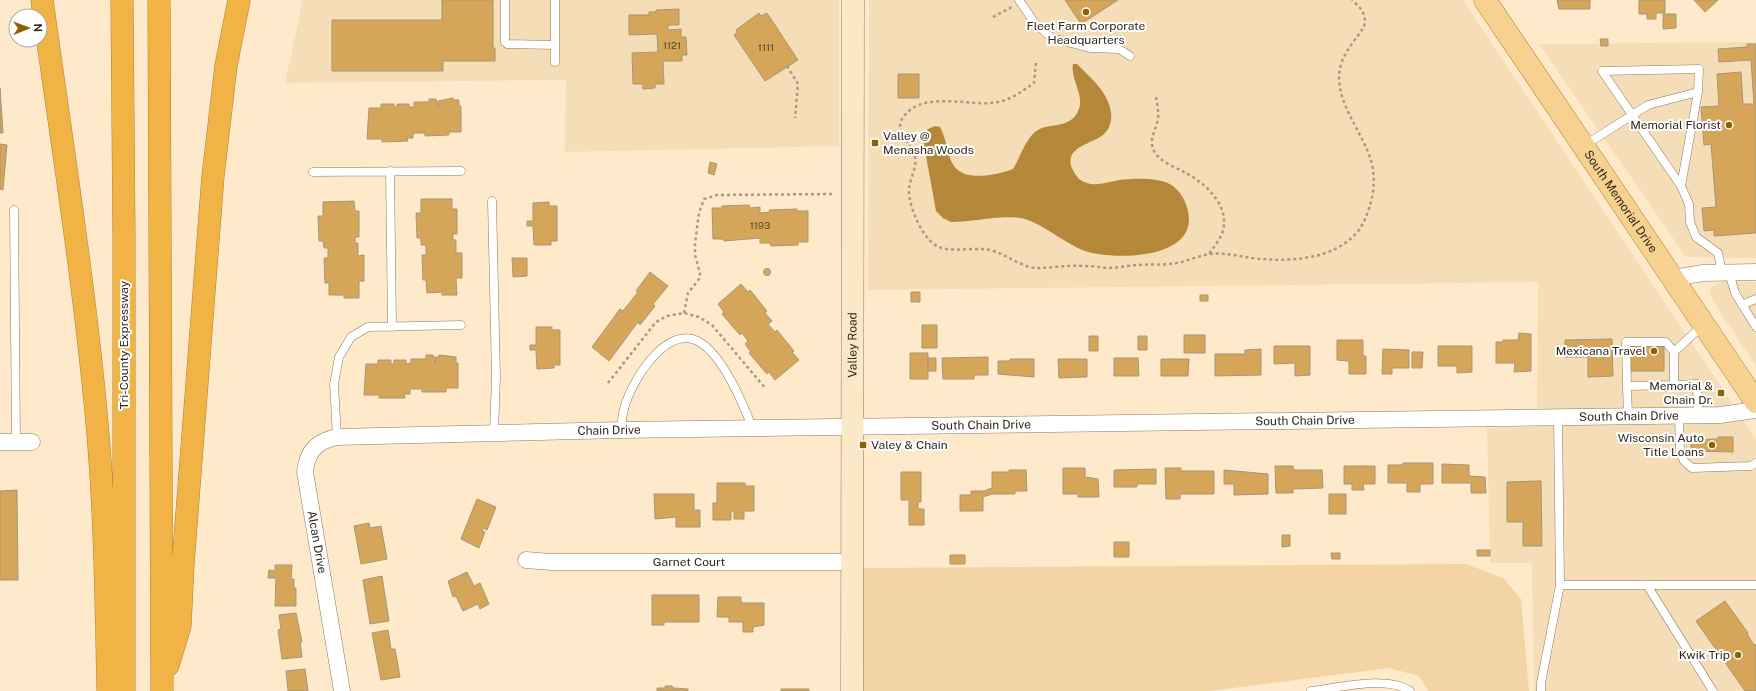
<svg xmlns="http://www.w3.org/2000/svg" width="1756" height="691" font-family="'Public Sans',sans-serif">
	<rect width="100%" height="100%" fill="#feeacb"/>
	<path fill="#f5ddb7" d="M303,0H839V146L565,152L566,80L285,83Z
		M869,0H1463L1756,439V691H1534L1532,563H1490L1487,428L1537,427L1538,282L868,290Z
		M1756,42V258L1686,257L1539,44Z
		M1722,281L1756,282V366L1712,300L1710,292L1712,287Z"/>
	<path fill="#f2d4a5" d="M1466,564L1503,578L1521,599L1529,691H1428L1419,676L1389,668L1210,691H861V568Z"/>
	<path fill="#b58839" d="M1073,64H1077C1091,78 1109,93 1111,113C1112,119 1110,128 1105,133C1095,144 1066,145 1071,166C1073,170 1075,175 1079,179C1092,189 1106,182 1120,180C1132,178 1162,177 1173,186C1183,194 1189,207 1189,220C1188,260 1112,260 1085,251C1065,244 1040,221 1020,218C998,215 973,222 951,222L943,218L936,211L924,145L923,135L928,129L935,126L940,127C947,139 946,154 954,166C965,182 997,175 1013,169C1020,158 1024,142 1035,132C1048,121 1071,131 1079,109C1084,93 1070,79 1073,64Z"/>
	<path fill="#d5a659" stroke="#a89578" d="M442,0H493V48H495V61H443V71H332V20H442Z
		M1065,0H1118L1081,24Z
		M1557,0H1590V9H1559Z
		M1639,0H1665V13H1656V19H1647V14H1639Z
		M1694,0H1718L1705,12Z
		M679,9V25H668V30L681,29V37H686L687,55H682V61H663L664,84H655V88L643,89V84H633L632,53L658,52L657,34L629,35V15H649V12H656V10Z
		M759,13L761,16L767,13L798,60L765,81L734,35L737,32L736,30Z
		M1663,14H1676V28L1663,29Z
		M1600,39H1608V46H1601Z
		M1747,44H1756V233L1714,236V230L1704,231L1702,208L1716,207L1711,144L1704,145L1701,107L1719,106L1717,74L1741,72L1743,104H1754L1751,60L1719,62L1718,49L1747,47Z
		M898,74H919V98H898Z
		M0,88L3,133H0Z
		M453,98V100H459V106H461V132H449V135L425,136V133H413V138H407L408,141L382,142V139H367L369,108H381V104H394V107H397V104H409V107H414V102H429V99H436L438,107V101Z
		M0,144L7,145L3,190L0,189Z
		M710,162L717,164L714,175L708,173Z
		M421,199H452V209H457V234H453V240H456V253H462V278H456L457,295H442V292L427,293L426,280H423L422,255H426V245H421V238H417L416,213H421Z
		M354,201L355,211H359V237H355V243H358V256L364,255V281H359V298H344V295H329V283H325L324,258H328V248H324L323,241H319L318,216H323V202Z
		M549,202V206H557V241H551V245H534L533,226H527V221H533V203Z
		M749,205L750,208L760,207V213L770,212L769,210L797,209V211H808V242H798V245L771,246L770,243H760V238L724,241L723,239H713L712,208H722V206Z
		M512,258H527V276L513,277Z
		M763.5 272a3.5 3.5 0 1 1 7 0a3.5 3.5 0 1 1-7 0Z
		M650,272L668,286L653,304L655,306L640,325L638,322L609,361L592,347L620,309L623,311L638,292L636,291Z
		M741,284L748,292L750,290L767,311L765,313L772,321L768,324L775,332L777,330L794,351L792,352L799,360L775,380L769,372L767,374L749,353L751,352L745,344L748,341L742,333L740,335L722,314L724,312L718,304Z
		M911,292H920V302H911Z
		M1200,295H1208V301H1200Z
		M922,325H937V348H922Z
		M536,327H552V330H560V365H554V368L537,369L536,350H530V345H536Z
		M1519,333L1531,334V371L1514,372L1515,363H1496V342H1503V340H1518Z
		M1184,335H1205V353H1184Z
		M1089,336H1098V351H1089Z
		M1138,336H1147V350H1138Z
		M1612,339L1613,376L1588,377V357H1565V340Z
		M1337,340H1363V356H1366V374H1349V361L1337,360Z
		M1630,345H1664V371H1630Z
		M1274,346H1310V375L1295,376V363L1274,364Z
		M1438,346H1472V372L1457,373V366H1438Z
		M1261,349V375L1215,376V354H1245V350Z
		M1383,349L1409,350V368H1392V374H1382Z
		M1412,352H1423L1422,368H1412Z
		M910,353H928V379H910Z
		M426,355H433L435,363V357H439V355L456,357V363H458V388H446V392H422V389H410V394H404L405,398H379V395H364L366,364H378V360H391V364H394V360H406V364L411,363V359H426Z
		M988,357V375H974V379H943L942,358Z
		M928,358H936V371H928Z
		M1114,358H1138L1139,376H1114Z
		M1010,359H1034V377L998,374V361H1010Z
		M1058,359H1087V377L1059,378Z
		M1161,359H1189L1188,376H1161Z
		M1718,437H1733V452L1691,451V440L1718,439Z
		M1403,463H1433V484H1420V492H1407V483H1388V465H1403Z
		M1442,464L1469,465V476L1485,477L1486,493H1471V483H1442Z
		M1275,466H1293L1294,470H1322L1323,488L1293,489V493H1276Z
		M1344,466H1375V484H1363L1364,490H1352V484H1344Z
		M1063,468H1085V477L1098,479L1099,497H1078V494H1063Z
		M1165,468H1181V471H1214V494H1180V499H1166Z
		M1156,469V484H1137V487H1114V470Z
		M1009,470H1026L1027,491H1015V494H992L983,497V511H960V495H971V491H984L992,488V472H1009Z
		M1224,470L1268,474V494L1234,495V484H1224Z
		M901,472H921V502H918V509H924V525H909V500H901Z
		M1541,481L1542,546H1523V522H1507V482Z
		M717,483H745V486H754V511H744V519H734V511H731V520H713V503H717Z
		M17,490L18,580H0V491Z
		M654,494H694V510H700V527H676V517L655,519Z
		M1329,494H1346V514H1329Z
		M477,499L496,507L487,530L483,528L482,531L485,532L479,548L461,539Z
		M369,523L370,528L381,526L387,559L361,564L354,526Z
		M1282,535H1290V546L1282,547Z
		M1114,542H1129V557H1114Z
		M1477,550H1490V556H1477Z
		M1331,553H1340V559H1332Z
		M950,555H965V564H950Z
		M275,565H292L291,579H294V588H296V606H275L276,578H268L269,570L275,571Z
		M467,572L474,586L480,583L489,604L480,609L478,604L463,611L456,596L453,597L448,581Z
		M382,576L389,621L370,624L363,580Z
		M652,595H699V622H664V625H652Z
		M718,597H741V603H764V625L753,627V632H743V622H729V617H717Z
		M1725,601L1748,633L1747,634L1754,645H1756V691H1745L1696,621Z
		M296,613L302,642H300L302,657L282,659L278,630L281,629L279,615Z
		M388,630L391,649H395L400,677L381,680L372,633Z
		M305,669L308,691H288L286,671Z
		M665,686H672L673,688L688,689V691H657V688H665Z
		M781,689H809V691H781Z"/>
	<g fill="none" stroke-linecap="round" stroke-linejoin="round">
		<defs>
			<path id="lane" d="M505,0V42L507,44L555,45
				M1019,0L1034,22L1052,38L1090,48L1119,49L1130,56
				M555,62V0
				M1585,145L1648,105L1698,92L1699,69L1602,71L1681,186L1689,204L1690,222L1696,237L1718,253L1722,273
				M390,171L392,327
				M313,172L461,171
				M1681,186L1698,92
				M492,201L496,377L494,433
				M14,210L16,442
				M1729,272L1735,293L1756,327
				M1742,305L1756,299
				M1674,385L1697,384L1698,416
				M1627,386L1626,342H1666L1674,352
				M1628,416L1627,386L1674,385V352L1703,325
				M1679,416L1680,452L1684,461L1692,468L1751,466L1756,463
				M621,430C622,423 622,415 624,409C631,382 667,321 701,343C724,358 743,404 753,429
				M337,437L334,384L339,357L351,337L368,327L461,325
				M1560,585H1756
				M1647,585L1713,691
				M1311,691C1337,688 1388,675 1410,691
				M1541,691V683L1560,585L1558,417"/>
			<g id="street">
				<path d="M1673,278L1703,273L1756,272"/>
				<path d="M0,442H32"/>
				<path id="s1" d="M526,560L552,562H853"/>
				<path id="s2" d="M342,691L305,472C307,451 317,441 337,437L621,430L1720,415L1756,410"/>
			</g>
			<g id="secondary">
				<path id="s3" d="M852,691L853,0"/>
			</g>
			<g id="primary">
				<path id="s4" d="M1485,0L1756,402"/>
			</g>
			<path id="highway" d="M42,0C61,137 83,274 96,412C105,505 106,598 108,691
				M122,0L124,237V691
				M159,0L162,691
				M168,665L180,626L183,564L213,176L226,66L239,0"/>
		</defs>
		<use href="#lane" stroke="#8c7a5e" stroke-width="9"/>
		<use href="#street" stroke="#8c7a5e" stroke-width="17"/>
		<use href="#secondary" stroke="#8c7a5e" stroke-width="23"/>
		<use href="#primary" stroke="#ad8237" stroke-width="23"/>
		<use href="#highway" stroke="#ad8237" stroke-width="23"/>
		<path stroke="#a99a83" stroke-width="2.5" stroke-dasharray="3 3" stroke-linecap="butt" d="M993,17L1012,7
			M1036,63L1034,83C1021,92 1008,102 991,103C968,105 930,94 910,110C888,128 909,139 914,154C919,167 908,180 909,193C910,209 924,244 942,248C957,252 974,247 990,250C1006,254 1019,266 1035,268C1051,268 1067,265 1083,266C1091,266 1099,267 1107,268C1118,268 1129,265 1140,265C1150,264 1160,265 1170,264C1185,263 1198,255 1211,254C1228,252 1244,258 1262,259C1299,262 1350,257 1366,217C1373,199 1376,183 1372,164C1364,131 1327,95 1343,59C1348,48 1357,37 1364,27C1367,14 1361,8 1352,0
			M787,66L798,84L795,118
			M1156,97C1157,104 1159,111 1158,118C1157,129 1148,139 1154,151C1160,162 1175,167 1186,173C1208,185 1233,209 1221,236C1218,242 1213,248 1209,254
			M684,313L688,293L700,278V273L695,255V244L699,213L704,199L717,195L835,194
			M608,383L656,322L667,316L684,313L699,317L712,325L766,389"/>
		<use href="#lane" stroke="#fff" stroke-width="8"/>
		<use href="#street" stroke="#fff" stroke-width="16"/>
		<use href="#secondary" stroke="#fbe8c7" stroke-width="22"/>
		<use href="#primary" stroke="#f7d18f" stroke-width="22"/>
		<use href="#highway" stroke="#f1b345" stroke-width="22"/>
	</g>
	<g fill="#8d6207" stroke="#fff" stroke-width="1.5">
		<circle cx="1086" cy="12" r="4"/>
		<circle cx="1729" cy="125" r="4"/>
		<rect x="871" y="139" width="8" height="8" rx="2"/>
		<circle cx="1654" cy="351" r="4"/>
		<rect x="1717" y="389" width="8" height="8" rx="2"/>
		<rect x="859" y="441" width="8" height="8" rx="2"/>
		<circle cx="1712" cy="445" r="4"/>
		<circle cx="1738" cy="655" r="4"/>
	</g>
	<g text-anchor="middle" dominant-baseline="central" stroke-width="4" stroke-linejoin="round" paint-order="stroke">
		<g font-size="10" fill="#58472b">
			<text x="672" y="45">1121</text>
			<text x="766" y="47">1111</text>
			<text x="760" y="225">1193</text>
		</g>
		<g font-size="12" fill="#2f271c" stroke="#fff" text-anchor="end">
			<text x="1086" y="26" text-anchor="middle">Fleet Farm Corporate<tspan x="1086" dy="14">Headquarters</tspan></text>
			<text x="1721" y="125">Memorial Florist</text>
			<text x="883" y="136" text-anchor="start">Valley @<tspan x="883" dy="14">Menasha Woods</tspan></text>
			<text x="1646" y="351">Mexicana Travel</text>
			<text x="1713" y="386">Memorial &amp;<tspan x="1713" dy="14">Chain Dr.</tspan></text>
			<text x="1704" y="438">Wisconsin Auto<tspan x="1704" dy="14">Title Loans</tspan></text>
			<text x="871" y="445" text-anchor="start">Valey &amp; Chain</text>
			<text x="1730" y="655">Kwik Trip</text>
		</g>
		<g font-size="12" fill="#2f271c" stroke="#fff">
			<text stroke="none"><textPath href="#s4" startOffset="243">South Memorial Drive</textPath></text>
			<text transform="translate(124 345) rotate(-90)">Tri-County Expressway</text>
			<text stroke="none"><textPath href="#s3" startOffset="346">Valley Road</textPath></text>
			<text stroke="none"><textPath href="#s2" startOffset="1566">South Chain Drive</textPath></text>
			<text stroke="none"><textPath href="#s2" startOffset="1242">South Chain Drive</textPath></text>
			<text stroke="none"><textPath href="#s2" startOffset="918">South Chain Drive</textPath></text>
			<text stroke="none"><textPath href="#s2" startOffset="546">Chain Drive</textPath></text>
			<text transform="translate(317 542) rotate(80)">Alcan Drive</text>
			<text stroke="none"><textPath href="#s1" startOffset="163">Garnet Court</textPath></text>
		</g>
	</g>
	<g transform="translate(28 28) rotate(89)"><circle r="19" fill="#ffffff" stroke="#aca9a4"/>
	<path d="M0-3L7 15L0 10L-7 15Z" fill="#8d6207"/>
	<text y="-6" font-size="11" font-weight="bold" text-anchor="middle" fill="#2f271c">N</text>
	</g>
</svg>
